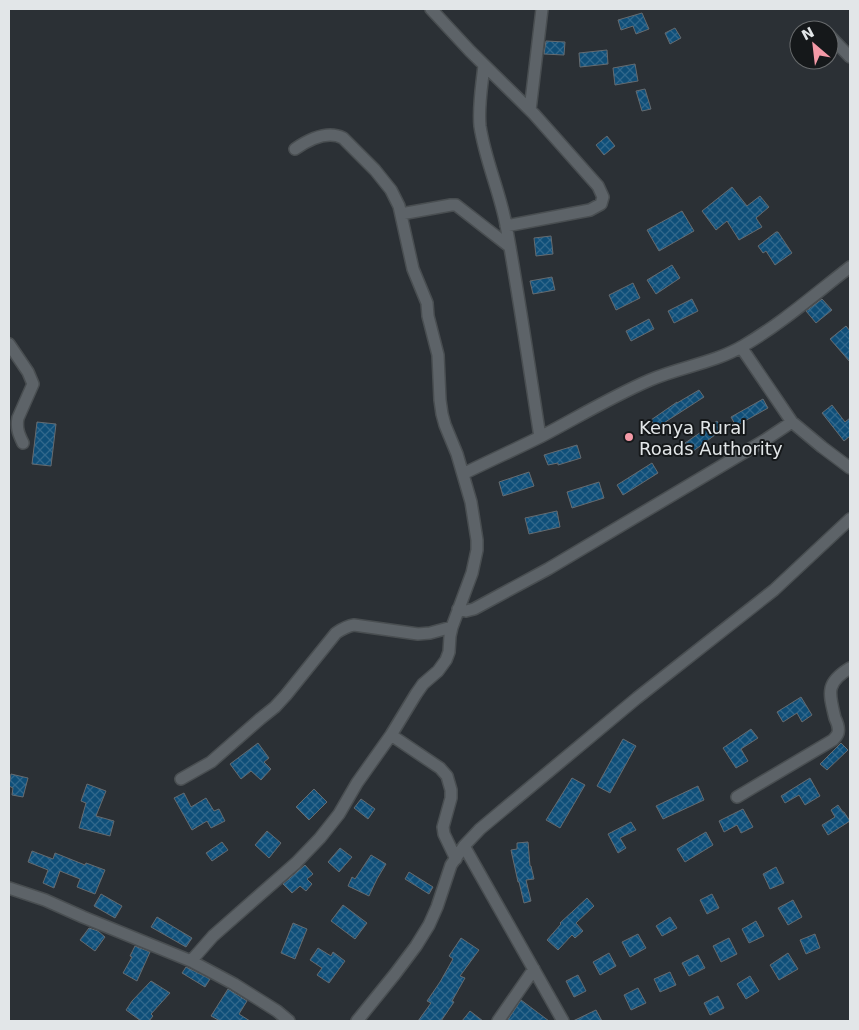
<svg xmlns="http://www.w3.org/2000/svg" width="859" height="1030" font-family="'DejaVu Sans',sans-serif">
	<defs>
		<pattern id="building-cross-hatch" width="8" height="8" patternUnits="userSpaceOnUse" patternTransform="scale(1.25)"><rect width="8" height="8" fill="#0f4f79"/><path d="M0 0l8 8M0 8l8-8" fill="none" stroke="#32688c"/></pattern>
	</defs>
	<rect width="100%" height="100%" fill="#2b3035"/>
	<path fill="url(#building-cross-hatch)" stroke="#656b70" d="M642,13L649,29L636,34L633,26L621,30L618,20Z
		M675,28L681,38L670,44L665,33Z
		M546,41L565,42L564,55L544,54Z
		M607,50L608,64L580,67L579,53Z
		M635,64L638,81L615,85L613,68Z
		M645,89L651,109L642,111L636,91Z
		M607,136L615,146L604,155L596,145Z
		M732,187L747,206L760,196L769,207L756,218L762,227L739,240L727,221L716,230L702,211Z
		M682,211L694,231L659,251L647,230Z
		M776,232H778L792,253L775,265L766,251L763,253L758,246Z
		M551,236L553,254L536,256L534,238Z
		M672,265L680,278L656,294L647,280Z
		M552,277L555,290L533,294L530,281Z
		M633,283L640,298L616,310L609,295Z
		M692,299L698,311L674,323L668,311Z
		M822,299L832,310L816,323L806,311Z
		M649,319L654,329L631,341L626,331Z
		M846,326L850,331V362L830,339Z
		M699,390L704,397L656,428L651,420L677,402V403Z
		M763,399L768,408L736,426L731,417Z
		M832,405L845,422L850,418V436L844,441L822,413Z
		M717,421L723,429L692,452L685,443Z
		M37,422L56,424L51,466L32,464Z
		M577,445L581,458L558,465V463L548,465L544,455Z
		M652,463L658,473L623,495L617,485Z
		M529,472L534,486L503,496L499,482Z
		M599,482L604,498L572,508L567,492Z
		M557,511L560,527L529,534L525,518Z
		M801,697L812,715L802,722L797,713L783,722L777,712Z
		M751,729L758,738L741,749L748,761L736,768L723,748Z
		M623,739L636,746L610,793L597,786Z
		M258,743L269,758L264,762L271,769L261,780L251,771L241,779L230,764Z
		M841,743L848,750L827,770L820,764Z
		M11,774L28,778L23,797L12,795L13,788L9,786Z
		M572,778L585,785L560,828L546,820Z
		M810,778L820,796L805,805L799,795L785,803L781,796Z
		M87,784L106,791L96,816L114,821L110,836L79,828L86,803L81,801Z
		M698,786L704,800L663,819L656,806Z
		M314,789L327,802L309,820L296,807Z
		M184,793L191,807L206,798L214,811L219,809L225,821L211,828L207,821L192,830L174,798Z
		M361,799L375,809L368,819L354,808Z
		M838,805L843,812H844L850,821L828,835L822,825L835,817L831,810Z
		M743,809L753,827L741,833L737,825L724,832L719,821Z
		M631,822L636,830L620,838L626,848L618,853L608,834Z
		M267,831L281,843L269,858L255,845Z
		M706,832L713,845L685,862L677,849Z
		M222,842L228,850L212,861L206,853Z
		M528,842L530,866H531L534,879L526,880L531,901L524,903L519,882H518L511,850L517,849V843Z
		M340,848L352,857L339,872L328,862Z
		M32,851L53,859L55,853L85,865L86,863L105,870L95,894L77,887L80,879L60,871L54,888L43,883L48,870L28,862Z
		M371,855L386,864L377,879L369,896L348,886L352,877L355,879Z
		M305,865L313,874L307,879L312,884L306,891L300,886L292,893L283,884Z
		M776,867L784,883L770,889L763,874Z
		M409,872L433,887L429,894L405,879Z
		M101,894L122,906L115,918L94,906Z
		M712,894L719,908L707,914L700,900Z
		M587,898L594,906L576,923L583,931L575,938L572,935L558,950L547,940L561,924L560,923Z
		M793,900L802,917L788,925L778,908Z
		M343,905L367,923L355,939L331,921Z
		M157,917L192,938L186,947L151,927Z
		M670,917L677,928L662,936L656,926Z
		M756,921L764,936L749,943L742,929Z
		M293,923L307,929L295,959L281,953Z
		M89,928L98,931L105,937L95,951L80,940Z
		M638,934L646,948L630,957L622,942Z
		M815,934L820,948L806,954L800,940Z
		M461,938L479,950L460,976L465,978L452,1001L454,1002L441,1021H418L431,1003L427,1001L440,982L453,959L449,956Z
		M729,938L737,954L721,962L713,946Z
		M135,946L150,952L137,981L123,973L132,957L130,956Z
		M318,948L331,956L333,952L345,961L329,983L317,975L322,968L310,960Z
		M609,953L616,966L600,975L593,962Z
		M788,953L798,969L779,980L770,965Z
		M698,955L705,968L689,976L682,963Z
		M186,967L210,979L205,987L182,973Z
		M670,972L676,985L660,992L654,979Z
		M578,975L586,991L574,997L566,981Z
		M750,976L759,991L746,999L737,984Z
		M151,981L170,993L151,1014L153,1016L149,1021H141L126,1010L132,1001Z
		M638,988L646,1003L631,1010L624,995Z
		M228,989L247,1001L239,1014L250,1021H220L211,1016Z
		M718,996L724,1008L710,1015L704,1003Z
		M521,1000L549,1021H507Z
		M596,1010L602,1021H573Z
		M470,1011L483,1021H462Z"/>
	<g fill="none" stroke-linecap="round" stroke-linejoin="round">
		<defs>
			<path id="minor" d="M431,9L470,51L534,114L598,186L603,197L601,204L590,210L506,226
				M829,35L850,57
				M484,65C482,85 478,106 480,126C485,160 500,192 506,225C519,296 529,366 540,437
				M530,110L542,9
				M401,214L451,205H456L510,247
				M9,344L28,372L33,384L18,418C16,428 19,435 23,443
				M741,347L792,422L822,447L850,468
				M463,474C489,461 516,449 542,436C578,417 613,396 650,380C680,367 714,363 743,346C781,324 815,294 850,267
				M458,609L466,611L474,609L548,569L765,440L792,422
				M391,735L440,768L447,776L451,790V798L443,827L444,834L456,859
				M181,779L211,762L260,719L275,707L286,695L336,633C342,629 347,626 354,625L418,634L430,633L452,627
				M737,797L833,740C835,738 837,736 838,733C839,729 837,722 835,718C829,693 825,683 850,668
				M464,846L563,1021
				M9,888L45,900L83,917L191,961L234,984L277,1011L289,1021
				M191,961L213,936L296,863L320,838L339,814L357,783L391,735L416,694L423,684L438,671L446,660L449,652L450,636L452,627L472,573L477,550V540L471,502L457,454L445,425L442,414L440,400L438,355L428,316L427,303L413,269L399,206L391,190L375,170L343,138C327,130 308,140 295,149
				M357,1021L395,974L416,946L429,925L437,907L451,865L464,846L480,829L637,698L774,590L850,519
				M498,1021L534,969"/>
		</defs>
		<use href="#minor" stroke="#494e51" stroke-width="14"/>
		<use href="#minor" stroke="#5d6368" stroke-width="11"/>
	</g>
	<circle fill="#f49aa7" stroke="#15181a" stroke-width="2" cx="629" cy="437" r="5"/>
	<g text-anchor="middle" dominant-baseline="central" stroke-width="4" stroke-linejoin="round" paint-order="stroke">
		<g font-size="18" fill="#e2e6e8" stroke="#15181a" text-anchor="start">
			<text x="639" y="427">Kenya Rural<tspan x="639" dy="21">Roads Authority</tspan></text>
		</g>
	</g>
	<rect width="859" height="1030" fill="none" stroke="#e2e6e8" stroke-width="20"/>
	<g transform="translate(814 45) rotate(332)"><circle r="24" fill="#15181a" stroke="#676a6c"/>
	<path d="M0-4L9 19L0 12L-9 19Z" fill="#f49aa7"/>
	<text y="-8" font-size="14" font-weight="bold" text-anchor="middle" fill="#e2e6e8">N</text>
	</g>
</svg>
